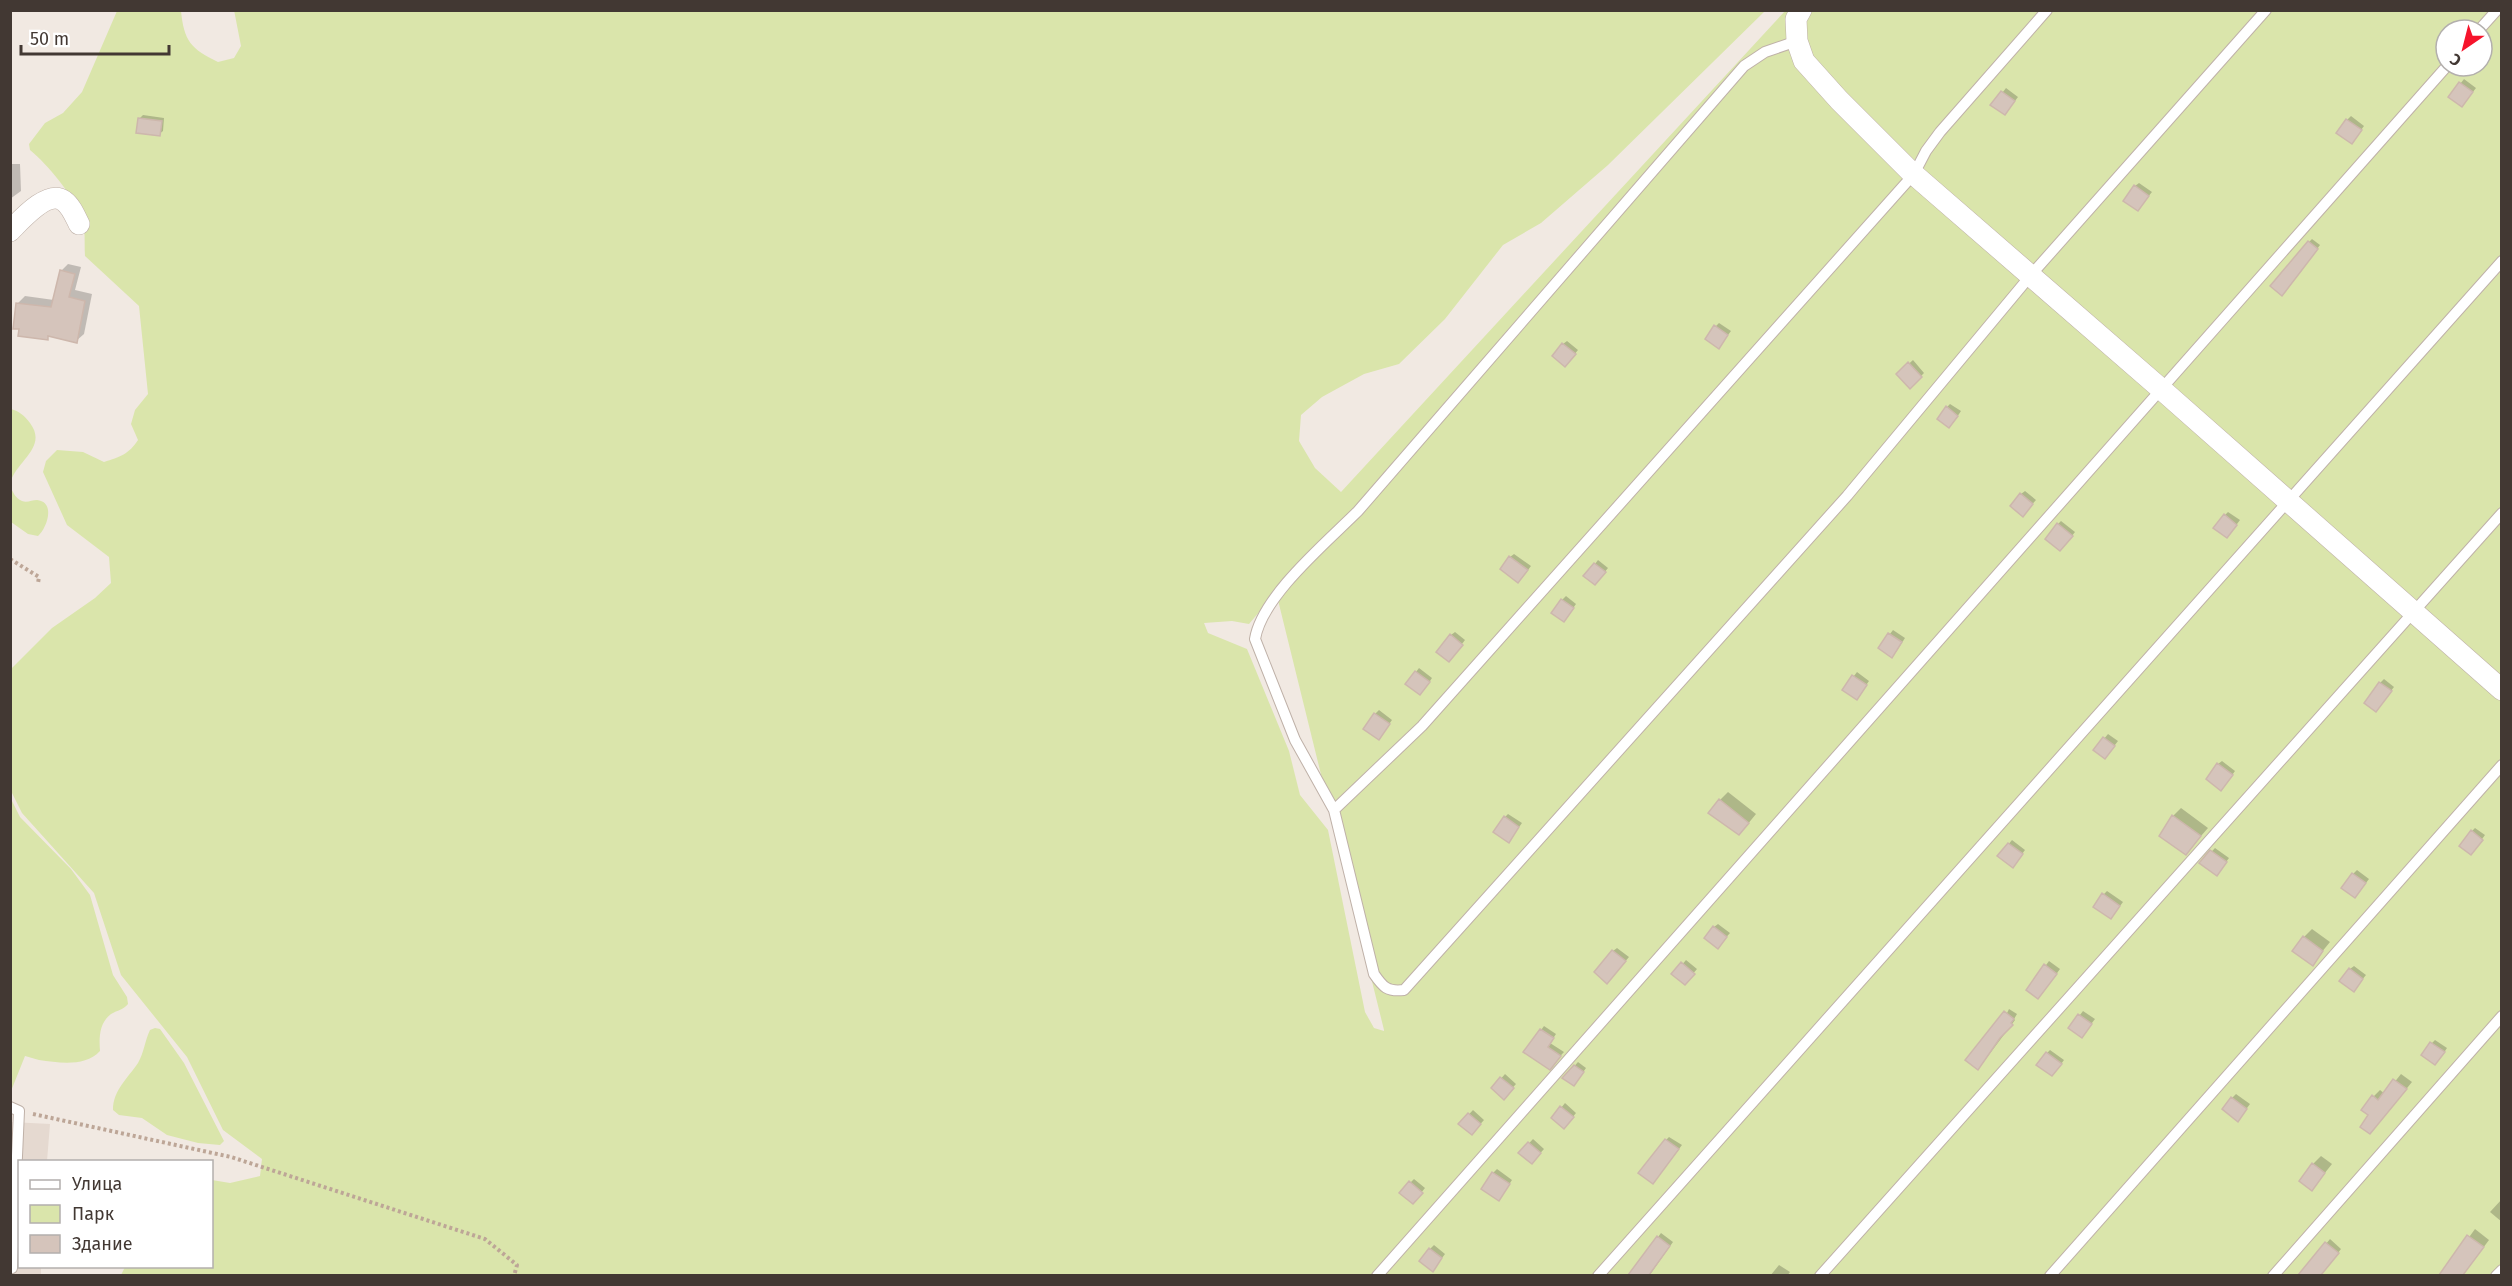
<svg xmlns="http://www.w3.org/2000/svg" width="2512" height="1286" font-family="'Fira Sans',sans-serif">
	<rect width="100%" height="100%" fill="#f1e9e2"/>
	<path fill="#e5d9d0" d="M11,1122L50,1124L47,1161L20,1162V1266L41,1267V1275L11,1276Z"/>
	<path fill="#dae5ab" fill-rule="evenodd" d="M234,10L1765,11L1608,165L1541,223L1503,245L1445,319L1399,364L1364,374L1322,397L1301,415L1299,441L1315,468L1341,492L1785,11H2501V1275H121L125,1267L212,1266V1180L230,1183L260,1176L262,1159L223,1130L187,1057L121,975L94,893L22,813L11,791L10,670L52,628L95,598L111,583L109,557L67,525L43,472L46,461L57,450L83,452L104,462C120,457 129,454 138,440L131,424L135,410L148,394L139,306L85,256C84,244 86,229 82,218C73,195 48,165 30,150L29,144L45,123L63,113L82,92L117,11H181C184,41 191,49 218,62L234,58L241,46ZM2446,30H2482V66H2446ZM1276,592L1384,1030V1031L1374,1028L1365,1012L1328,830L1300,795L1289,751L1247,649L1208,633L1204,623L1232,621L1249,624Z
		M11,409C19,411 25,416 30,423C48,447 17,461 11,481Z
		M10,486C13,492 15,498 22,501C27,503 32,500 37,500C56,502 47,528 38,536L28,534L11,522Z
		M11,799L20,817L71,869L90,895L113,975L127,997L128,1004C123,1010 118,1010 111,1014C99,1023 99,1038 100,1051C85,1067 60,1063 39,1060C34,1059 30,1057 25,1056L11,1091Z
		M155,1028L160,1029L184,1063L224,1141L220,1145L198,1143L167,1135L142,1118L119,1115L113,1110C113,1090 128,1078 138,1063C144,1053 145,1040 150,1030Z"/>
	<path fill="#0003" d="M2464,79L2476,88L2465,102L2450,97Z
		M2006,88L2018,97L2008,110L1993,105Z
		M143,115L164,118L163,131L159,134L139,119Z
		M2351,116L2364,126L2355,138L2347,120Z
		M10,164H20L21,191L10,199Z
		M2139,183L2152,192L2138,209L2135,186Z
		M2312,239L2320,245L2286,291L2309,242Z
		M68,264L81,267L75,290L92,294L84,334L76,341L51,335L47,338L18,303L25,296L54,300L61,271Z
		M1719,323L1731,331L1722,343L1716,326Z
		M1567,341L1578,350L1568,362L1563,344Z
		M1913,360L1924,373L1910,387L1898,374Z
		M1950,404L1961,411L1953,423L1947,407Z
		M2025,491L2036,500L2026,511L2021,494Z
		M2228,512L2240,520L2231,532L2225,515Z
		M2061,521L2075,532L2064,546L2058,524Z
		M1514,554L1531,566L1522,578L1510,557Z
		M1598,560L1608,568L1598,580L1595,564Z
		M1566,596L1576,604L1567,617L1562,600Z
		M1893,630L1905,638L1896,652L1880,647Z
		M1455,632L1465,640L1452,657L1451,635Z
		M1419,668L1432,678L1424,690L1416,672Z
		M1857,672L1869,681L1860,694L1844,689Z
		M2384,679L2394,687L2379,706L2380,683Z
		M1379,710L1392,720L1382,734L1375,714Z
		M2108,734L2118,741L2108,754L2095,750Z
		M2222,761L2235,771L2225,785L2218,764Z
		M1728,792L1756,814L1747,825L1720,800Z
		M2181,808L2208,828L2186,853L2173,816Z
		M1508,814L1522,823L1512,837L1505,817Z
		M2475,828L2485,835L2474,850L2472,831Z
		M2012,840L2025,850L2016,862L1999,856Z
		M2215,848L2229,858L2220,870L2201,863Z
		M2357,870L2369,879L2359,892L2353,874Z
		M2107,891L2123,902L2114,914L2104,894Z
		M1718,924L1730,933L1721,943L1714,927Z
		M2312,929L2330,942L2312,964L2304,937Z
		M1617,948L1629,957L1611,978L1613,951Z
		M1686,960L1697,969L1685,983L1674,974Z
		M2049,961L2060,969L2042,994L2028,990Z
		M2354,966L2366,975L2357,986L2350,969Z
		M2009,1009L2017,1014L2014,1019L2015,1020L1982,1064Z
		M2083,1011L2095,1019L2085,1032L2070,1028Z
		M1544,1026L1556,1034L1550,1043L1564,1052L1549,1068L1525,1052Z
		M2435,1040L2447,1048L2439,1060L2432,1043Z
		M2050,1050L2064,1060L2056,1071L2047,1053Z
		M1578,1062L1586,1068L1577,1081L1564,1078Z
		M1505,1074L1516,1084L1507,1094L1493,1088Z
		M2401,1074L2412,1082L2376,1126L2370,1115L2374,1096L2380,1090L2385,1094Z
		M2236,1094L2250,1104L2241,1116L2232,1098Z
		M1565,1103L1576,1113L1568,1123L1553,1118Z
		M1473,1110L1484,1120L1475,1130L1460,1124Z
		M1669,1137L1682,1145L1657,1178L1666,1140Z
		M1533,1139L1544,1149L1535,1159L1520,1153Z
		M10,1145H20L10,1257Z
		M2321,1156L2332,1164L2312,1189L2313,1164Z
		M1497,1169L1512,1180L1502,1195L1493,1173Z
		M1414,1179L1425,1188L1416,1199L1410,1183Z
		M2502,1199V1222L2490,1212Z
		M2475,1229L2489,1240L2477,1256L2461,1276H2441Z
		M1661,1233L1673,1242L1649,1276L1630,1275Z
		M2330,1239L2341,1249L2320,1276H2300Z
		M1434,1245L1445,1254L1436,1266L1430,1249Z
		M1779,1265L1790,1272L1787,1276H1770Z"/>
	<path fill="#d5c4bb" stroke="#cdb7ac" stroke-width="1.5" d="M2459,82L2473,92L2462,107L2448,97Z
		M2001,91L2015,101L2005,115L1990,105Z
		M138,118L162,121L160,136L136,133Z
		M2346,119L2362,130L2352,144L2336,133Z
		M2134,185L2149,196L2138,211L2123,201Z
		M2308,241L2318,249L2282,296L2270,286Z
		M60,270L75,274L69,297L85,301L77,343L48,336V340L18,336L19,329H13L16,303L51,307Z
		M1714,325L1728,335L1719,349L1705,339Z
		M1562,343L1576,354L1565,367L1552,356Z
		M1908,362L1922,377L1910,389L1896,374Z
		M1946,406L1958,416L1949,428L1937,419Z
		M2020,493L2033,504L2023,517L2010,506Z
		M2224,514L2237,525L2227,538L2213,528Z
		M2057,523L2073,536L2060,551L2045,539Z
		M1509,556L1528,570L1518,583L1500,569Z
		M1594,563L1606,572L1595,585L1583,576Z
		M1561,599L1574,608L1564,622L1551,613Z
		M1888,633L1902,642L1892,658L1878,648Z
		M1450,634L1463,645L1449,662L1436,652Z
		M1415,671L1430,682L1420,695L1405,684Z
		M1852,675L1867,685L1857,700L1842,690Z
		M2379,682L2392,691L2376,712L2364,703Z
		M1374,713L1390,724L1379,740L1363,729Z
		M2103,737L2115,746L2105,759L2093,750Z
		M2217,763L2233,775L2221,791L2206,779Z
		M1719,799L1749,823L1739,835L1708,813Z
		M2172,815L2201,836L2186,855L2159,836Z
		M1504,816L1519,827L1509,843L1493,832Z
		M2471,830L2483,840L2471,855L2459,846Z
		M2008,843L2023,854L2013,868L1997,856Z
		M2210,850L2227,862L2217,876L2199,863Z
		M2352,873L2366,883L2355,898L2341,888Z
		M2102,893L2120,906L2111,919L2093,907Z
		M1713,926L1727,937L1718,949L1704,938Z
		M2303,936L2323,951L2313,966L2292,951Z
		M1612,950L1626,961L1607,984L1594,972Z
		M1681,962L1695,974L1685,985L1671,974Z
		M2044,964L2057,974L2038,999L2026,990Z
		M2349,968L2363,979L2354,992L2339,981Z
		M2004,1011L2014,1019L2011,1023L2013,1025L2000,1038L1978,1070L1965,1060Z
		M2078,1014L2092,1024L2082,1038L2068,1028Z
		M1540,1029L1554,1038L1548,1047L1561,1056L1550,1070L1523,1052Z
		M2430,1042L2445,1052L2435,1065L2421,1055Z
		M2046,1052L2062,1064L2052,1076L2036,1065Z
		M1574,1065L1584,1072L1574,1086L1562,1078Z
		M1500,1077L1514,1088L1504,1100L1491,1088Z
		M2393,1079L2407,1089L2370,1134L2360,1127L2368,1115L2361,1110L2372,1095L2378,1100Z
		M2231,1097L2247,1109L2238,1122L2222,1109Z
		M1560,1106L1574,1117L1564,1129L1551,1118Z
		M1468,1113L1481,1124L1472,1135L1458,1124Z
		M1665,1139L1679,1149L1653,1184L1638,1173Z
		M1528,1142L1541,1153L1532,1164L1518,1153Z
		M2312,1163L2325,1173L2312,1191L2299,1181Z
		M1492,1172L1510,1184L1499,1201L1481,1189Z
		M1409,1181L1423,1193L1413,1204L1399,1193Z
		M2467,1235L2484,1247L2463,1275H2439Z
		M1657,1236L1670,1246L1649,1275H1628Z
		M2325,1242L2339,1253L2321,1275H2298Z
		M1429,1248L1442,1258L1433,1272L1419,1261Z"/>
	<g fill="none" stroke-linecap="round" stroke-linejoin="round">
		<defs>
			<path id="lane" d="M2479,30L2497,10
				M1797,41L1765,52L1744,66L1358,511C1327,542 1262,596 1255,639L1295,740L1334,810L1374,974C1383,987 1387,992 1404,990L1847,496L2031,275L2266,10
				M1334,810L1422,726L1914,174L1926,151L1940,132L2047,10
				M10,1107L19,1111L12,1268
				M1377,1276L2447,66
				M1598,1276L2502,261
				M1820,1276L2502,513
				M2050,1276L2502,765
				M2273,1276L2502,1016
				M2496,1276L2502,1270"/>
			<path id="street" d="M1801,10L1796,19L1797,41L1804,61L1839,100L1910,171L2160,388L2502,690
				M10,231C21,220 48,189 64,201C71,206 75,216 79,224"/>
		</defs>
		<use href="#lane" stroke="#bfb1a8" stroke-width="12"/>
		<use href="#street" stroke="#bfb1a8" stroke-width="22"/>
		<path stroke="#bda697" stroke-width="4" stroke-dasharray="3 3" stroke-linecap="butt" d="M10,559L39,577L38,583
			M33,1114L231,1157L485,1239L517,1265L514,1276"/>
		<use href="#lane" stroke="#fff" stroke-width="10"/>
		<use href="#street" stroke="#fff" stroke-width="21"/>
	</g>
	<rect width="2512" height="1286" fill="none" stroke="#423833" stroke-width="24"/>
	<rect x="18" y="1160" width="195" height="108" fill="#ffffff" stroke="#b3afad" stroke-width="1.5"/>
	<rect x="30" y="1180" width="30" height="9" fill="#ffffff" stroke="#b3afad" stroke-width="1.5"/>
	<text x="72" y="1190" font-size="18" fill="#423833">Улица</text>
	<rect x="30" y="1205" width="30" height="18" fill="#dae5ab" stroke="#b3afad" stroke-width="1.5"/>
	<text x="72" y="1220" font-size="18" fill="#423833">Парк</text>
	<rect x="30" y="1235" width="30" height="18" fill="#d5c4bb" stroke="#b3afad" stroke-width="1.5"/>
	<text x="72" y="1250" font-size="18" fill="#423833">Здание</text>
	<g transform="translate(2464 48) rotate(215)"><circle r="28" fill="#ffffff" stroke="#b3afad" stroke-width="1.5"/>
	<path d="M0-4.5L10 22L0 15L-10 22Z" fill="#f6142c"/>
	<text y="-9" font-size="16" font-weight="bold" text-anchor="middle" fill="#423833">С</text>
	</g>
	<path d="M21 45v9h148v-9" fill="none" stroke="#423833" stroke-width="3"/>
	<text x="30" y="45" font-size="18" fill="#423833" stroke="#ffffff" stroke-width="4.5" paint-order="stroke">50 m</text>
</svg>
